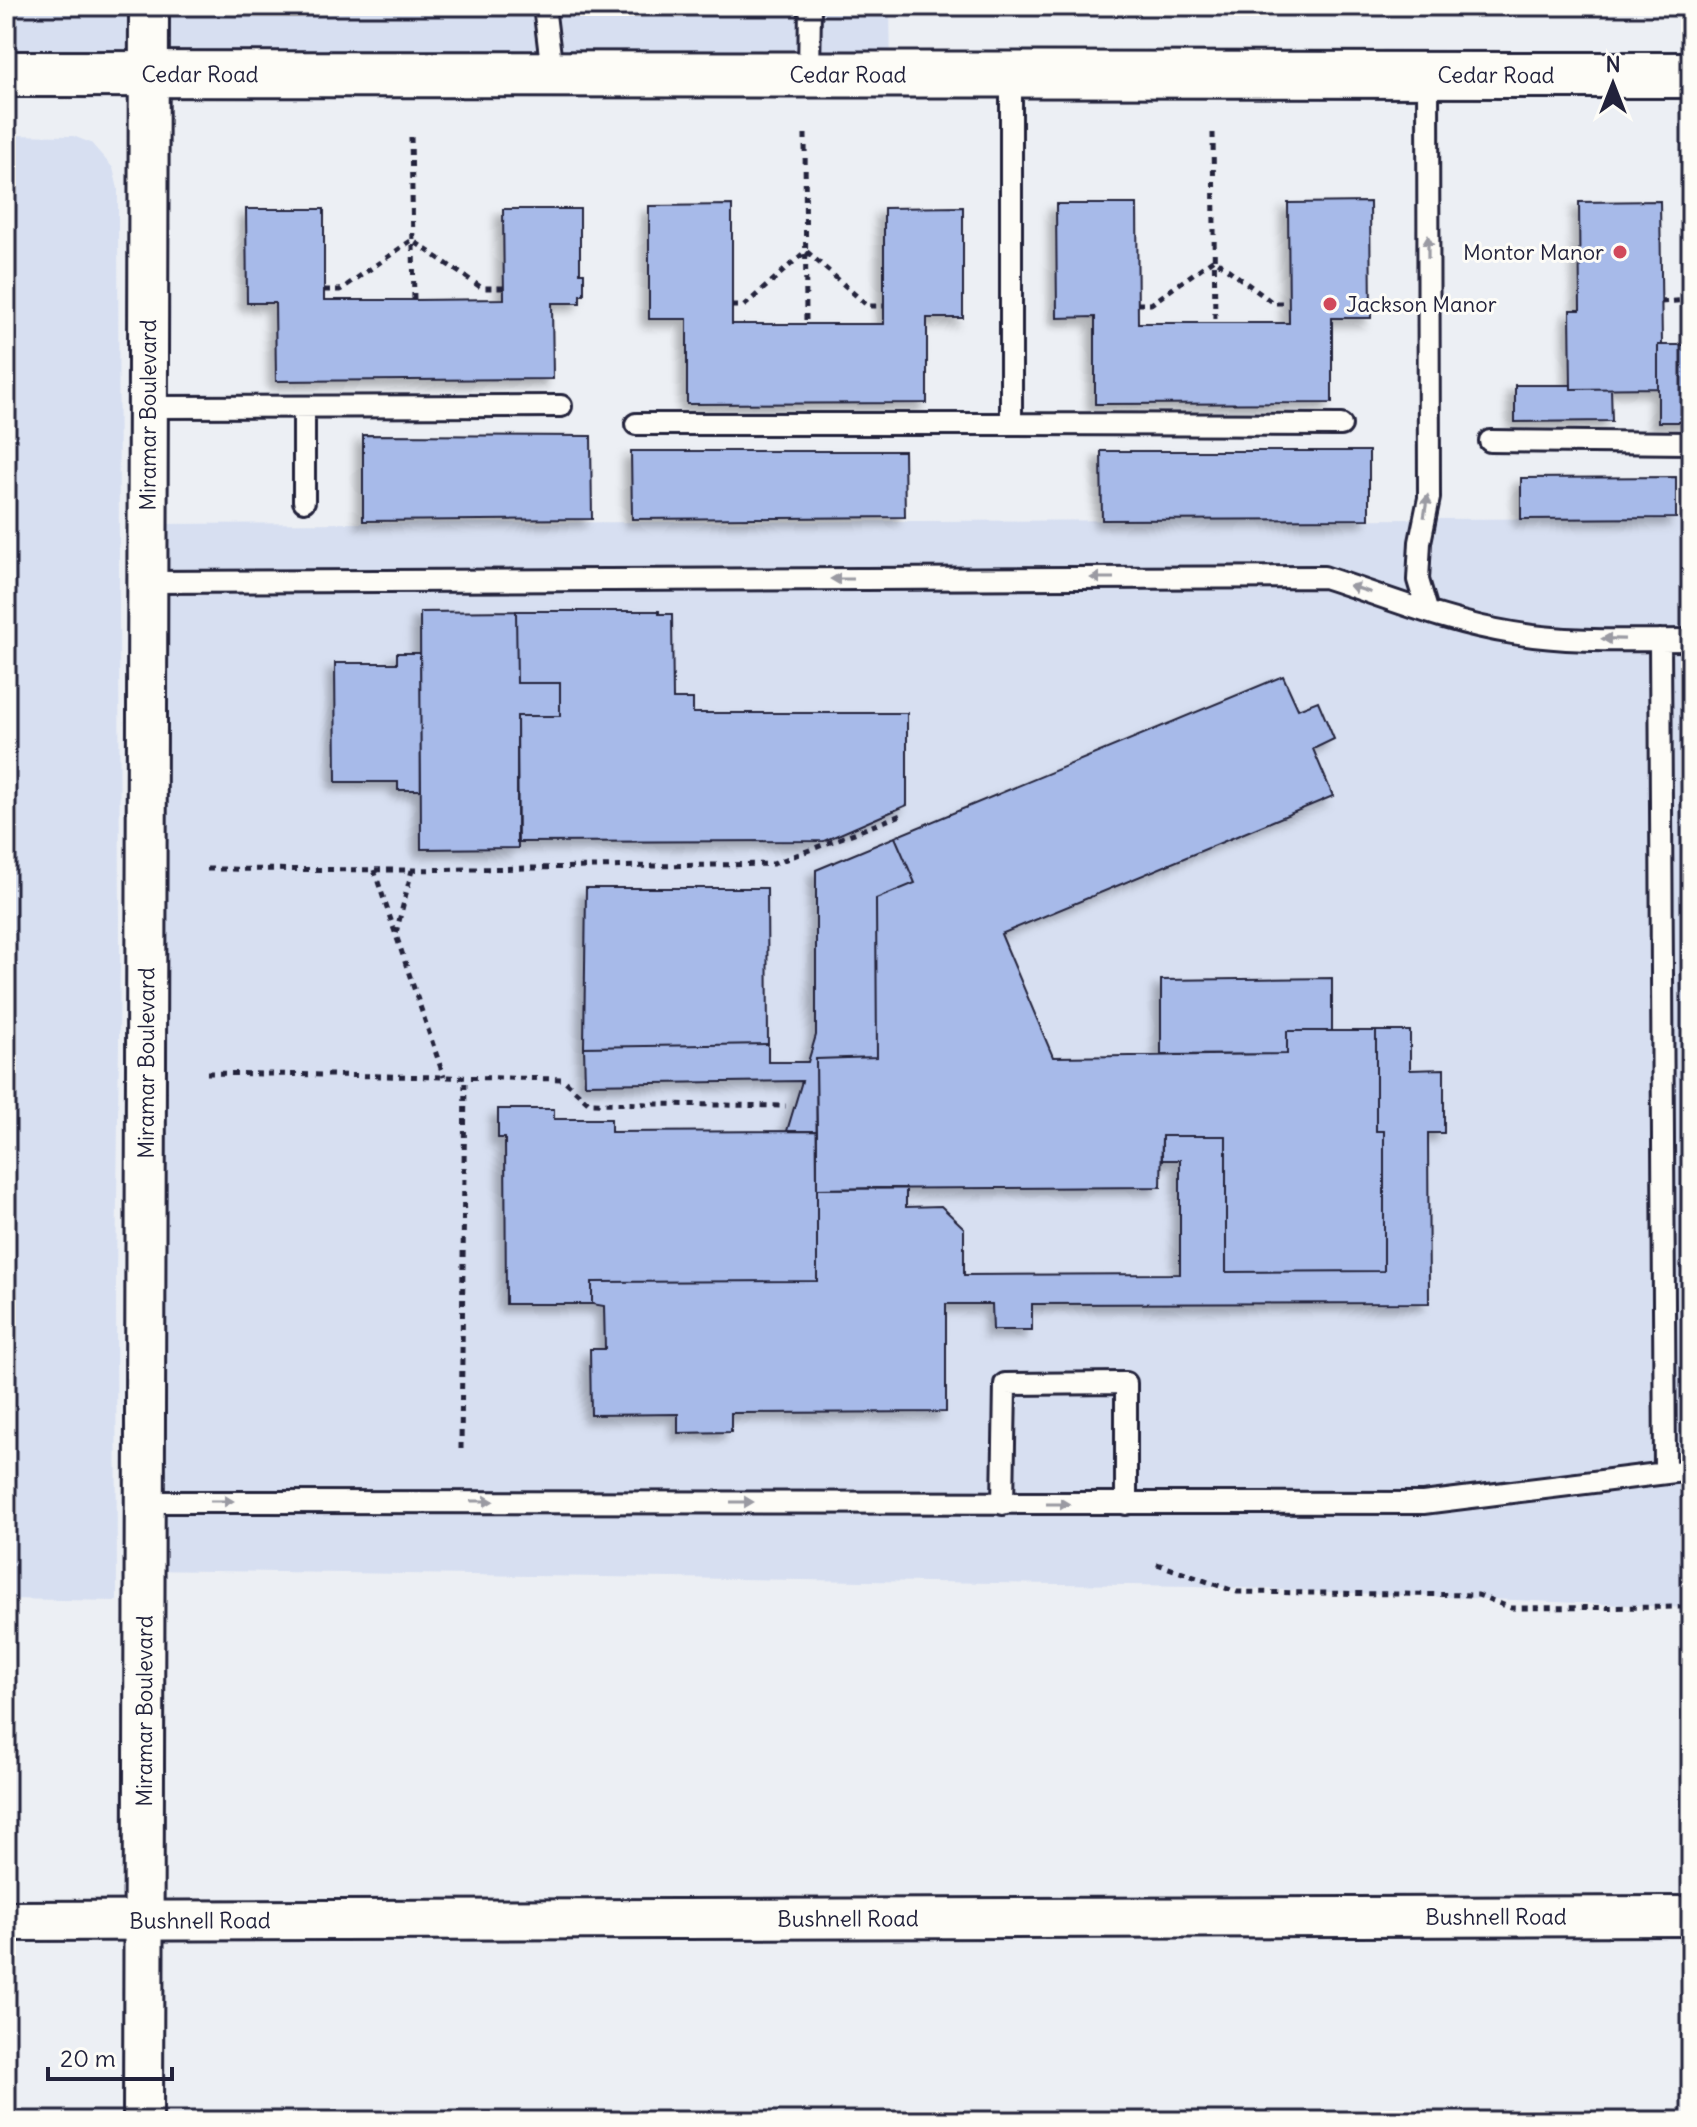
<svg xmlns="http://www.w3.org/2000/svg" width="1697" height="2127" font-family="Delius,sans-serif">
	<defs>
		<filter id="shadow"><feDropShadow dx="-7" dy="7" stdDeviation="4" flood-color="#0004"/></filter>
	</defs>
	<rect width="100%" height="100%" fill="#eceff4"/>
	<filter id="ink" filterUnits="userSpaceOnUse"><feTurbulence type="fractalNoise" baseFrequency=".0125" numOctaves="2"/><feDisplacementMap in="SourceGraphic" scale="16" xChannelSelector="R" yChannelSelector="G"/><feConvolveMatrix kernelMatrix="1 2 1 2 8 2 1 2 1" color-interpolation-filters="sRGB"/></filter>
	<g filter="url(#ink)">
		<path fill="#d7dff1" d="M6,6H890L891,73L6,74Z
			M6,135L73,136L91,143L113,168L118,189L120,962L116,1280L117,1601L6,1599Z
			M1691,518V1608L1195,1586L144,1570L147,524Z"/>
		<path fill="#a7bae9" stroke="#22223b" stroke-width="2" filter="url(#shadow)" d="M1660,201L1662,345H1658V388L1571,389L1570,310H1580L1579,202Z
			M1370,202L1371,318H1332V403L1095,404V317L1057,318L1056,204H1137L1138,323H1289L1288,203Z
			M732,205V324H884V208L963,207V318H927V403L687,404V319H649V206Z
			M246,209H324V300H414L504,299L503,209H580V273H584V295H580V303H552L553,379L276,381L275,303H247Z
			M1658,345H1691V422H1658Z
			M1515,385H1571V389H1611L1612,421L1515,422Z
			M363,435L591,436L592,519L363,521Z
			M631,451H904L905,517L632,519Z
			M1101,451H1369V519L1102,520Z
			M1676,477V518L1521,519V478Z
			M516,611L517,683H560V716H517L518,848L421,849L420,612Z
			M516,611H659V614H672L673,699H693V713H907V805L824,841L517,842V716H560V683H517Z
			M397,653H420L421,790H398V782H336L335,663H397Z
			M1283,676L1298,709L1318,701L1334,739L1313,749L1333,796L1001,934L1053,1057L1287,1054V1031H1376V1131H1384V1271L1226,1272V1136H1162L1161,1187L817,1189L816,1059L877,1057L876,899L915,883L895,837Z
			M895,837L915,883L876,899L877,1057L816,1059L817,1131H787L802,1081L585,1084L584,1047L768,1044V1062H808L816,1035V870Z
			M586,888H767L768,1044L584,1047Z
			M1332,978V1031H1287V1054L1161,1055V980Z
			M1376,1031H1410V1070L1444,1069V1133H1428L1429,1303L1032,1304V1330H993L992,1304H946V1412L731,1413V1432L678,1433V1414L591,1415L590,1349H605L604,1306L592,1304V1282L817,1281V1189L906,1188V1207L941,1206L964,1228V1275L1180,1274V1160H1162V1136H1226V1272L1384,1271V1131H1376Z
			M498,1109H554V1119H611V1132L817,1131V1281L592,1282V1304H506L505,1138H498Z"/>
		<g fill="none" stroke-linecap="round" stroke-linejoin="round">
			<defs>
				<path id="service" d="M544,6L552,72
					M809,74L810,6
					M1011,74V424L1341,425
					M148,407L561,406
					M304,407V501
					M636,424H1011
					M1490,441L1691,443
					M147,582L1324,577C1386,597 1448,623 1513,633C1571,643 1632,640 1691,640
					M1427,610L1418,580L1420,542L1429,498L1428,74
					M1660,640L1665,1472
					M144,1502L1423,1503L1691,1470
					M1003,1504L1005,1384L1126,1383V1504"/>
				<g id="minor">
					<path id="s1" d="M6,1921L1691,1916"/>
					<path id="s2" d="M143,2121L149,6"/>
				</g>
				<g id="secondary">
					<path id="s3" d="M6,74L1691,75"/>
				</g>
			</defs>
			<use href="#service" stroke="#22223b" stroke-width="26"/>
			<use href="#minor" stroke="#22223b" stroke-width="44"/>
			<use href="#secondary" stroke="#22223b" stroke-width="50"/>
			<path stroke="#22223b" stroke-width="5" stroke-dasharray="6 6" stroke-linecap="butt" d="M1213,133L1215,323
				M805,134L806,324
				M411,137L414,300
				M324,290H340L412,240L482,288H504
				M1661,302L1691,300
				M1137,304H1151L1214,259L1273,303H1289
				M732,306H744L806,251L868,306H884
				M207,869L412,870L773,864L901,815
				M374,870L444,1077
				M396,933L412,870
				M207,1073L563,1079L589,1103L786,1106
				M461,1449L465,1078
				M1157,1564L1237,1592L1478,1595L1511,1608L1691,1607"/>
			<use href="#service" stroke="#fdfcf7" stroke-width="20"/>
			<use href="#minor" stroke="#fdfcf7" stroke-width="38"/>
			<use href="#secondary" stroke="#fdfcf7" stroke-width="44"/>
		</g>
		<defs><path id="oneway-solid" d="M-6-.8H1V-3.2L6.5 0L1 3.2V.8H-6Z" transform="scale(2)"/></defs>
		<g fill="#9a9aa2">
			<use href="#oneway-solid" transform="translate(1428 247) rotate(-90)"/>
			<use href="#oneway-solid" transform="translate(1426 506) rotate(-81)"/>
			<use href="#oneway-solid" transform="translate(1102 578) rotate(180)"/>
			<use href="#oneway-solid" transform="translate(842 579) rotate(180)"/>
			<use href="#oneway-solid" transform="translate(1360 589) rotate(-162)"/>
			<use href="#oneway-solid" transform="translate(1613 639) rotate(-179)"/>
			<use href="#oneway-solid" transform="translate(222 1501)"/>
			<use href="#oneway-solid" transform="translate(482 1501)"/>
			<use href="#oneway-solid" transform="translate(742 1502)"/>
			<use href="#oneway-solid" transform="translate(1058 1504)"/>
		</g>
	</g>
	<g fill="#d1495b" stroke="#fdfcf7" stroke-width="3">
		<circle cx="1620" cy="252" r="8"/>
		<circle cx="1330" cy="304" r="8"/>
	</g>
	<g text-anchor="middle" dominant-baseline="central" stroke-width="6" stroke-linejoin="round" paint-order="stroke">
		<g font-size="22" fill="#22223b" stroke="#fdfcf7">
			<text stroke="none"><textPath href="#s3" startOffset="194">Cedar Road</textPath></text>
			<text stroke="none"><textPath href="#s3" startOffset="842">Cedar Road</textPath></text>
			<text stroke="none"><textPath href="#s3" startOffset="1490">Cedar Road</textPath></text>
			<text stroke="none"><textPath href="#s2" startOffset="1706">Miramar Boulevard</textPath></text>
			<text stroke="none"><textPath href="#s2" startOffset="1058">Miramar Boulevard</textPath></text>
			<text stroke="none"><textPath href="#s2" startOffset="410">Miramar Boulevard</textPath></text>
			<text stroke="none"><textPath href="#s1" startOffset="1490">Bushnell Road</textPath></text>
			<text stroke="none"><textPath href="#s1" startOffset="842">Bushnell Road</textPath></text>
			<text stroke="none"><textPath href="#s1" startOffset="194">Bushnell Road</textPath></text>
		</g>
		<g font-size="22" fill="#22223b" stroke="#fdfcf7" text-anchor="end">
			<text x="1604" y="252">Montor Manor</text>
			<text x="1346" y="304" text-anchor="start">Jackson Manor</text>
		</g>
	</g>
	<rect width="1697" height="2127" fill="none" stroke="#fdfcf7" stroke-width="32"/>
	<rect x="16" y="16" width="1665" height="2095" fill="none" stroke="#22223b" stroke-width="3" filter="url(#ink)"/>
	<g transform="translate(1613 84)" stroke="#fdfcf7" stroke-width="6" paint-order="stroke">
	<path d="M0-6L14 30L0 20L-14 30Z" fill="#22223b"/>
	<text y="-12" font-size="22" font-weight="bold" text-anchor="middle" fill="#22223b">N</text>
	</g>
	<path d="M48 2067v12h124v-12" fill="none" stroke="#22223b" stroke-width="4"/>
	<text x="60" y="2067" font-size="24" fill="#22223b" stroke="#fdfcf7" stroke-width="6" paint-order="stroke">20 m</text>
</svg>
